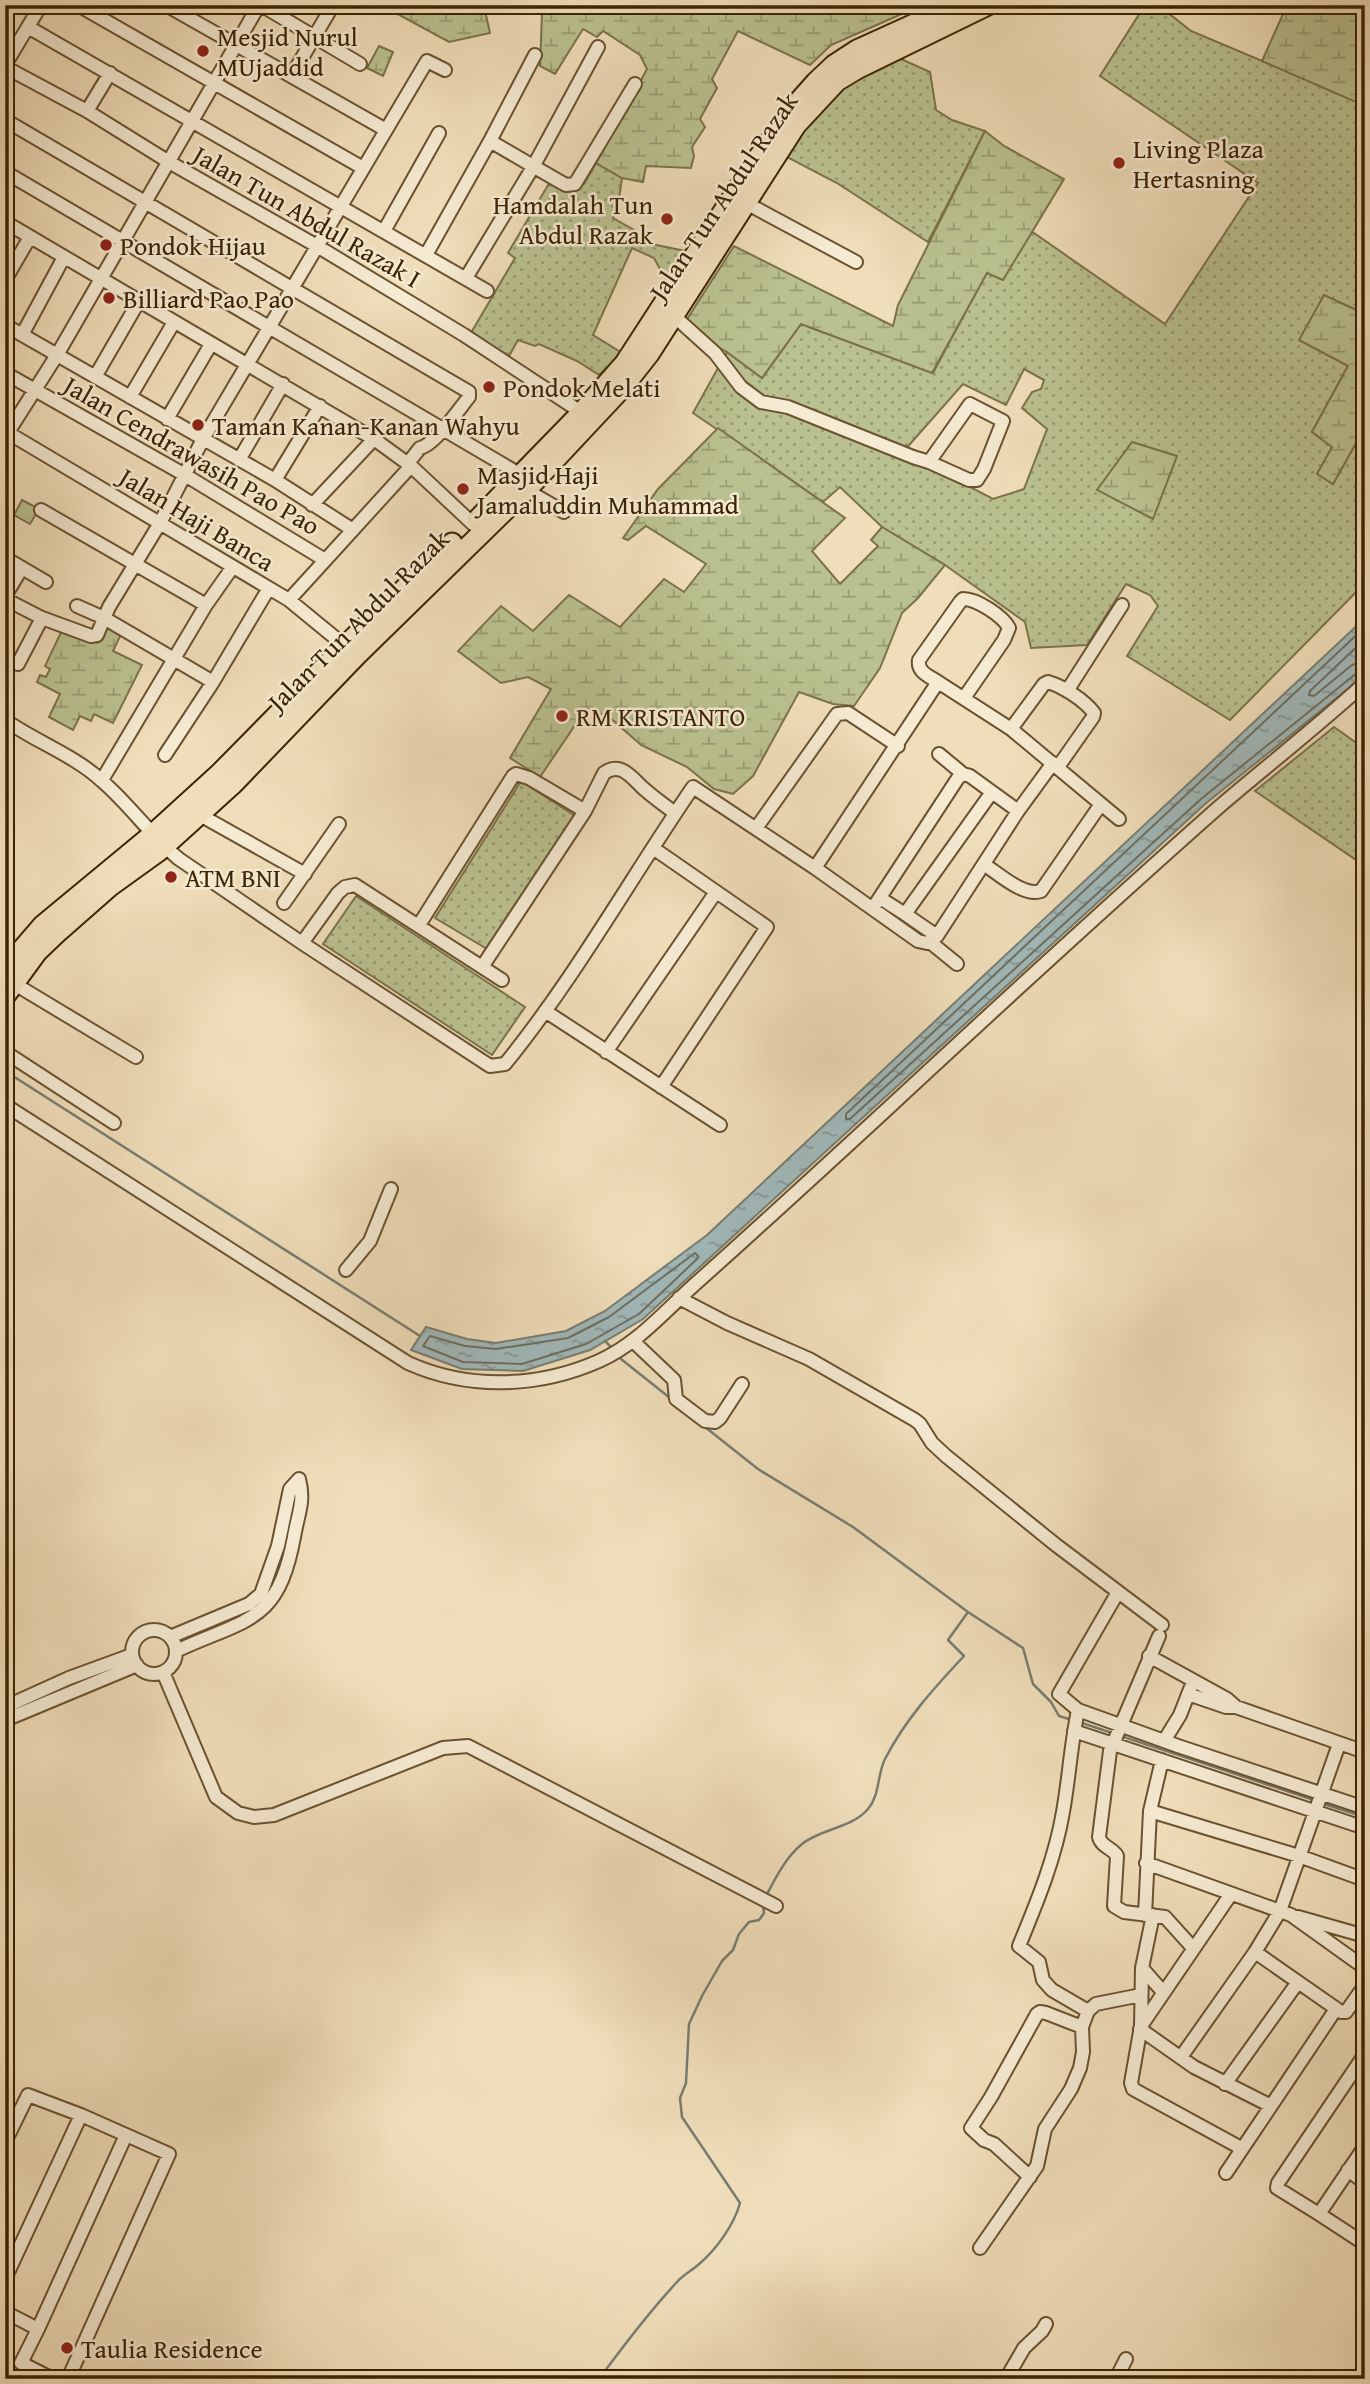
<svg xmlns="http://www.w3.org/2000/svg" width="1370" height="2384" font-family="'Gentium Book Plus',serif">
	<defs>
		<pattern id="grass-dots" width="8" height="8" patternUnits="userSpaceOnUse" patternTransform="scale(1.75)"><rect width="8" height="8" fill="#bac190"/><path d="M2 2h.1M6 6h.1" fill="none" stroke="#989c73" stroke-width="1.8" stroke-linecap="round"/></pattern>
		<pattern id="wetland-marsh" width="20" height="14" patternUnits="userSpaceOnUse" patternTransform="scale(1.75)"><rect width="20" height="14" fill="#bac190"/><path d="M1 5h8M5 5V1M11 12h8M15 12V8" fill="none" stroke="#989c73"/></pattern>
		<pattern id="water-ripples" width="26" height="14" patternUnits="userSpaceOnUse" patternTransform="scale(1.75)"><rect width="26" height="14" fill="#a0b9bb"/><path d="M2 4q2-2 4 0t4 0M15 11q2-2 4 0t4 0" fill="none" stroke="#849696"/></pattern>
	</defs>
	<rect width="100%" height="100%" fill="#f0deba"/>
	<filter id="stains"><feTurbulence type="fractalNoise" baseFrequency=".00286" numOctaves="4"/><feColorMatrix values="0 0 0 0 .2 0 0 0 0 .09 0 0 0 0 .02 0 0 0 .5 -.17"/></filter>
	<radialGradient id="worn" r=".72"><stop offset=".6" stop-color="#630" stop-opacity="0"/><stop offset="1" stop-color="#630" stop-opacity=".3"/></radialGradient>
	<path fill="url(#grass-dots)" stroke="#7c7249" stroke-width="2" fill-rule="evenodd" d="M1145,5H1158L1191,31L1348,97L1365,106V314L1324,296L1348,366L1312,432L1333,447L1318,473L1333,484L1365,427V583L1230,720L1127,656L1158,606L1150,595L1126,584L1087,645L1031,648L1025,622L945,565L882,527L840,487L823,502L693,413L727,352L762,378L801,324L933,373L987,272L1003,280L1031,231L1165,324L1258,183L1100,76ZM1024,369L1044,380L1041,389L1032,392L1022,408L1047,429L1024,489L993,499L903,452L963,384L1006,405Z
		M901,59L930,72L936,110L952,120L985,131L928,242L837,183L783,155L817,106L853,78Z
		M596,163L622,178L618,206L613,218L636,231L637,241L690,252L672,278L666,280L654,258L632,248L593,335L622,353L599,375L577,361L539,344L535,346L518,340L509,356L471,333L515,258L508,253L551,180L569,189L584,184Z
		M1334,727L1365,749V866L1255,791Z
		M521,781L580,819L492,952L435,918Z
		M356,896L525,1007L492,1055L323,944Z"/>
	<path fill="url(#wetland-marsh)" stroke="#7c7249" stroke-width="2" d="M381,5H488L486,15L490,33L449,42Z
		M528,5H922L831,45L810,65L738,31L712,79L717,88L700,119L705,127L692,147L694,156L691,168L646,166L643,182L622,178L596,163L647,69L640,55L603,31L597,37L583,29L555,74L540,66L542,13Z
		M1287,5H1365V106L1262,61Z
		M379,46L393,52L383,76L367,68Z
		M985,131L1004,146L1064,179L1003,280L987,273L932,373L801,324L762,378L727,352L682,327L734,246L893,326L898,305Z
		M1324,295L1365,314V427L1333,484L1317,474L1332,447L1312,432L1348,366L1299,340Z
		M718,428L845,518L812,551L840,584L878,546L871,540L882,527L945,565L918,598L902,613L880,668L854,706L833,704L799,692L753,776L733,794L714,789L687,767L641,745L609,717L586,709L540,777L510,758L551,689L528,677L501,683L458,651L501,606L533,631L569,595L620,627L664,579L684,592L706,564L646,526L628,540L623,538L658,489Z
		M1132,442L1177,456L1153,519L1097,490Z
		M108,622L123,630L113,651L142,665L113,723L94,714L91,721L80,716L73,730L49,717L60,694L37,682L40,675L46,677L50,669L45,666L64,626L97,643Z"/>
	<path fill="#bac190" stroke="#7c7249" stroke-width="2" d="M22,500L39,509L30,524L14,515Z"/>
	<path fill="url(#water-ripples)" stroke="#787d71" stroke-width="2" d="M1365,618V675L1205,804L643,1319L590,1350L523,1371L462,1369L411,1350L426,1327L467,1339L496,1343L566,1331L605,1311L707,1235Z"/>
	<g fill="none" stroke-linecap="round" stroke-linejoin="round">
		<path stroke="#6e6e5e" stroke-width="2" d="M1365,627L846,1114V1119H850L1201,799L1358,672L1365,670
			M1365,639L1310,691L1309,695L1314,696L1352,665L1365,661
			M695,1253L698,1256L697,1259L639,1314L586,1344L522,1364L463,1362L423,1346L430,1336L465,1346L496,1349L568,1338L609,1317Z"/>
		<path stroke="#787d71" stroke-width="2.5" d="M5,1071L420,1336
			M605,1341L610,1346
			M621,1359L670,1398
			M705,1427L758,1469L853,1527L968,1612L1023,1648L1033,1684L1051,1702L1059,1716L1072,1720
			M1082,1723L1112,1733
			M1121,1736L1314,1800
			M1324,1804L1365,1817
			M765,1898C775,1879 785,1858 802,1844C820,1829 852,1828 868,1809C880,1795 877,1775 885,1759C905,1720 934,1688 964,1656L948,1640L968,1612
			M599,2379C624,2345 649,2312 677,2282C683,2275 691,2271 698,2265C716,2250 734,2225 740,2203L682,2117L680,2098L686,2083L689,2024L702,1996L722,1961L733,1950L739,1934L749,1922L759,1920L764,1913L763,1904"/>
		<defs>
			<path id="street" d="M78,5L363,168
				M166,5L386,130
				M261,5L360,64
				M28,27L487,291
				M5,65L41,5
				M5,67L87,111L169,162L317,246L464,335L587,416
				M292,75L333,5
				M87,111L110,73
				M5,120L469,392V397C459,409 435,445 420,448L408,463
				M490,141L535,55
				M5,172L521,475
				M746,203L856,262
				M5,222L374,439L411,466L473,524
				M384,231L439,133
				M426,255L490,141L557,180L566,185L575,184L635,84
				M466,278L533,167L598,47
				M5,280L30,237
				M674,316L715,353L741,387L761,402L788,407L913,457L929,462L970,404L1003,421L984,469L977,480H969L929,462
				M5,325L275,480L353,530
				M22,335L64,257
				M5,373L185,475L325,560
				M95,377L139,301
				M130,397L174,322
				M167,419L211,344
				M5,431L289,600L350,650
				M5,437L57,355L259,5
				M239,460L283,384
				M275,480L320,406
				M526,490L564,512
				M312,505L374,439
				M41,510L206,605
				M5,558L46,582
				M5,596L22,568
				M5,599L42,618L91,636L97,635L109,607L160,523L203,439L427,61L445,70
				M289,600L411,466
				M77,606L104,618L213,682
				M18,664L42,618
				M938,682C929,676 917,672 919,660L960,602L963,599C977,599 1003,616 1009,628L1004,640L964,698
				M1067,691L1122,605
				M5,720C36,742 74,755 102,781C130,805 151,836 179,859L302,943L490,1066L505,1064C575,978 630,879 693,787L815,868L918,941L927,943L937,936L1018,811L1053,763
				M1011,729L1044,684L1048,682C1064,687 1084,700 1094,713L1093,717L1058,767
				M939,754L963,774L970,776L1018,811
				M165,755L213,682L269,588
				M102,780L206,605L232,568
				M200,815L305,874
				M757,827L837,714L848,713L898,746
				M653,848L767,927L661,1087
				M985,865C999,874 1024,897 1041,891L1101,804
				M815,868L938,682L1011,729L1119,819
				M880,898L905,914
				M284,903L339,824
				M873,908L958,778L963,774
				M419,925L513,776L516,774L529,778L585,811
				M937,936L905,914L992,792
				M930,942L957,964
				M302,943L338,893L345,887L355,885L502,980
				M482,967L585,811L604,773C621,761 632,778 643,788C653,797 664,805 675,813
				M8,980L136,1057
				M545,1011L720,1125
				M5,1052L114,1123
				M606,1052L716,892
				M5,1105L408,1363C468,1390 538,1388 599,1361C637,1344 663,1313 694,1285C758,1228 821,1170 884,1112C995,1009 1107,906 1220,806C1268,765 1318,726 1365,683
				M346,1270L370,1241L391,1189
				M679,1298L727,1323L809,1359L915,1420L920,1424L932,1443L946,1456L1056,1545L1162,1625
				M634,1342L674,1380L676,1399L705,1421L715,1422L720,1418L742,1384
				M132 1652a22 22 0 1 1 44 0a22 22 0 1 1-44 0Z
				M1159,1636L1110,1751L1099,1837C1101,1847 1113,1848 1117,1856L1114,1906L1124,1912L1165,1917L1193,1948
				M170,1637L249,1604L261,1594L278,1546L290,1489L299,1479C305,1502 298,1513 294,1537C278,1624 247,1618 176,1651
				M1149,1656L1227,1699L1236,1707
				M163,1672L216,1797L238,1813L254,1817L274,1815L443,1748L468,1746L776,1906
				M1188,1694L1226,1707H1236L1365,1752
				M5,1707L69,1678L132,1655
				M1078,1710L1178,1746L1365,1808
				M5,1720L137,1665
				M1074,1731L1365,1828
				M1164,1741L1180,1715L1191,1687
				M1150,1811L1299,1856L1365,1880
				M1146,1863L1291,1915L1365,1968
				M1231,1894L1141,2026L1131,2083L1133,2089L1241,2148
				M1145,1915L1150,1811L1162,1760
				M1298,1917L1365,1936
				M1255,1952L1341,2012H1346L1365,1985
				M1142,1968L1163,1992
				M1088,2011L1052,1990L1043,1980L1039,1962L1019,1946C1037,1902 1055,1859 1063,1812C1069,1778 1071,1744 1078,1710L1059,1694L1118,1592
				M1141,2026L1142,1968L1153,1915
				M1140,2029L1194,2067L1271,2106
				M1365,2054L1278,2183L1277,2188L1319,2214L1365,2146
				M1181,2057L1255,1952L1280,1911L1339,1744
				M1225,2084L1298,1982
				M5,2142L28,2095L81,2115L5,2279
				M1348,2170L1365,2183
				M1226,2173L1336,2009
				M1030,2177L994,2144L984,2140L971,2128L991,2097L1037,2014L1040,2012L1046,2013L1082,2027
				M1319,2214L1365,2244
				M980,2248L1037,2166L1045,2129L1071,2089L1080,2068L1083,2052L1082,2027L1088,2011L1096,2004L1141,1995
				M5,2312L38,2329L126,2135
				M38,2329L21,2363L53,2379
				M68,2379L169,2154L81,2115
				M1006,2379L1024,2348L1042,2331L1046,2324
				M1116,2379L1126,2359"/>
			<path id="primary" d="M477,520L581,413L625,363L760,155L800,100L816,82L834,65L857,50L956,5
				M5,969L43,925L153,834L220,773L347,644L452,543
				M5,996L37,952L59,931L109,887L159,851L233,784L357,655L534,482L623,387L649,354L796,125L837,81L857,69L988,5"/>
		</defs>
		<use href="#street" stroke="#6a5230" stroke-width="16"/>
		<use href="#primary" stroke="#3d2302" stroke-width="23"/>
		<use href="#street" stroke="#f5ead2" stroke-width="12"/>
		<use href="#primary" stroke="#f0deba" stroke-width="19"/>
	</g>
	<g fill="#8f2418" stroke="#f5ead2" stroke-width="2.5">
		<circle cx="203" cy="51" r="7"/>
		<circle cx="1119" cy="163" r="7"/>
		<circle cx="667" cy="219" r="7"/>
		<circle cx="106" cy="245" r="7"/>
		<circle cx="109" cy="298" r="7"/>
		<circle cx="489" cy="387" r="7"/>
		<circle cx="198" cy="425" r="7"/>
		<circle cx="463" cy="489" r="7"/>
		<circle cx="562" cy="716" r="7"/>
		<circle cx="171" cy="877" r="7"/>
		<circle cx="67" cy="2348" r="7"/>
	</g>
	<g text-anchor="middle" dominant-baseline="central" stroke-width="5" stroke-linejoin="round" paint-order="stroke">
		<g font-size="26" fill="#3d2302" stroke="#f5ead2" text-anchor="start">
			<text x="217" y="36">Mesjid Nurul<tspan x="217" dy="30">MUjaddid</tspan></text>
			<text x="1133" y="148">Living Plaza<tspan x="1133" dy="30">Hertasning</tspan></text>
			<text x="653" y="204" text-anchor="end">Hamdalah Tun<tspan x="653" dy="30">Abdul Razak</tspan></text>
			<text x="120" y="245">Pondok Hijau</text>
			<text x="123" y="298">Billiard Pao Pao</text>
			<text x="503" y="387">Pondok Melati</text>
			<text x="212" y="425">Taman Kanan-Kanan Wahyu</text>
			<text x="477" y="474">Masjid Haji<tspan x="477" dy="30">Jamaluddin Muhammad</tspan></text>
			<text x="576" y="716">RM KRISTANTO</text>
			<text x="185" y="877">ATM BNI</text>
			<text x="81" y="2348">Taulia Residence</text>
		</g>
		<g font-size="26" fill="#3d2302" stroke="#f5ead2">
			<text transform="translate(723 196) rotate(-56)">Jalan Tun Abdul Razak</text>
			<text transform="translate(307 216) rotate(30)">Jalan Tun Abdul Razak I</text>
			<text transform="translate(192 455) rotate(30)">Jalan Cendrawasih Pao Pao</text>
			<text transform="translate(197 519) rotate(31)">Jalan Haji Banca</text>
			<text transform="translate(358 620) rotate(-45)">Jalan Tun Abdul Razak</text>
		</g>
	</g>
	<rect width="1370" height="2384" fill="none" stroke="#f0deba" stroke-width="28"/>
	<rect x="7" y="7" width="1356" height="2370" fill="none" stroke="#3d2302" stroke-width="3.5"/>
	<rect x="14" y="14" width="1342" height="2356" fill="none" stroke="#3d2302" stroke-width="2"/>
	<rect width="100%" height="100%" filter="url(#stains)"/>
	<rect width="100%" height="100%" fill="url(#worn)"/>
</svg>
